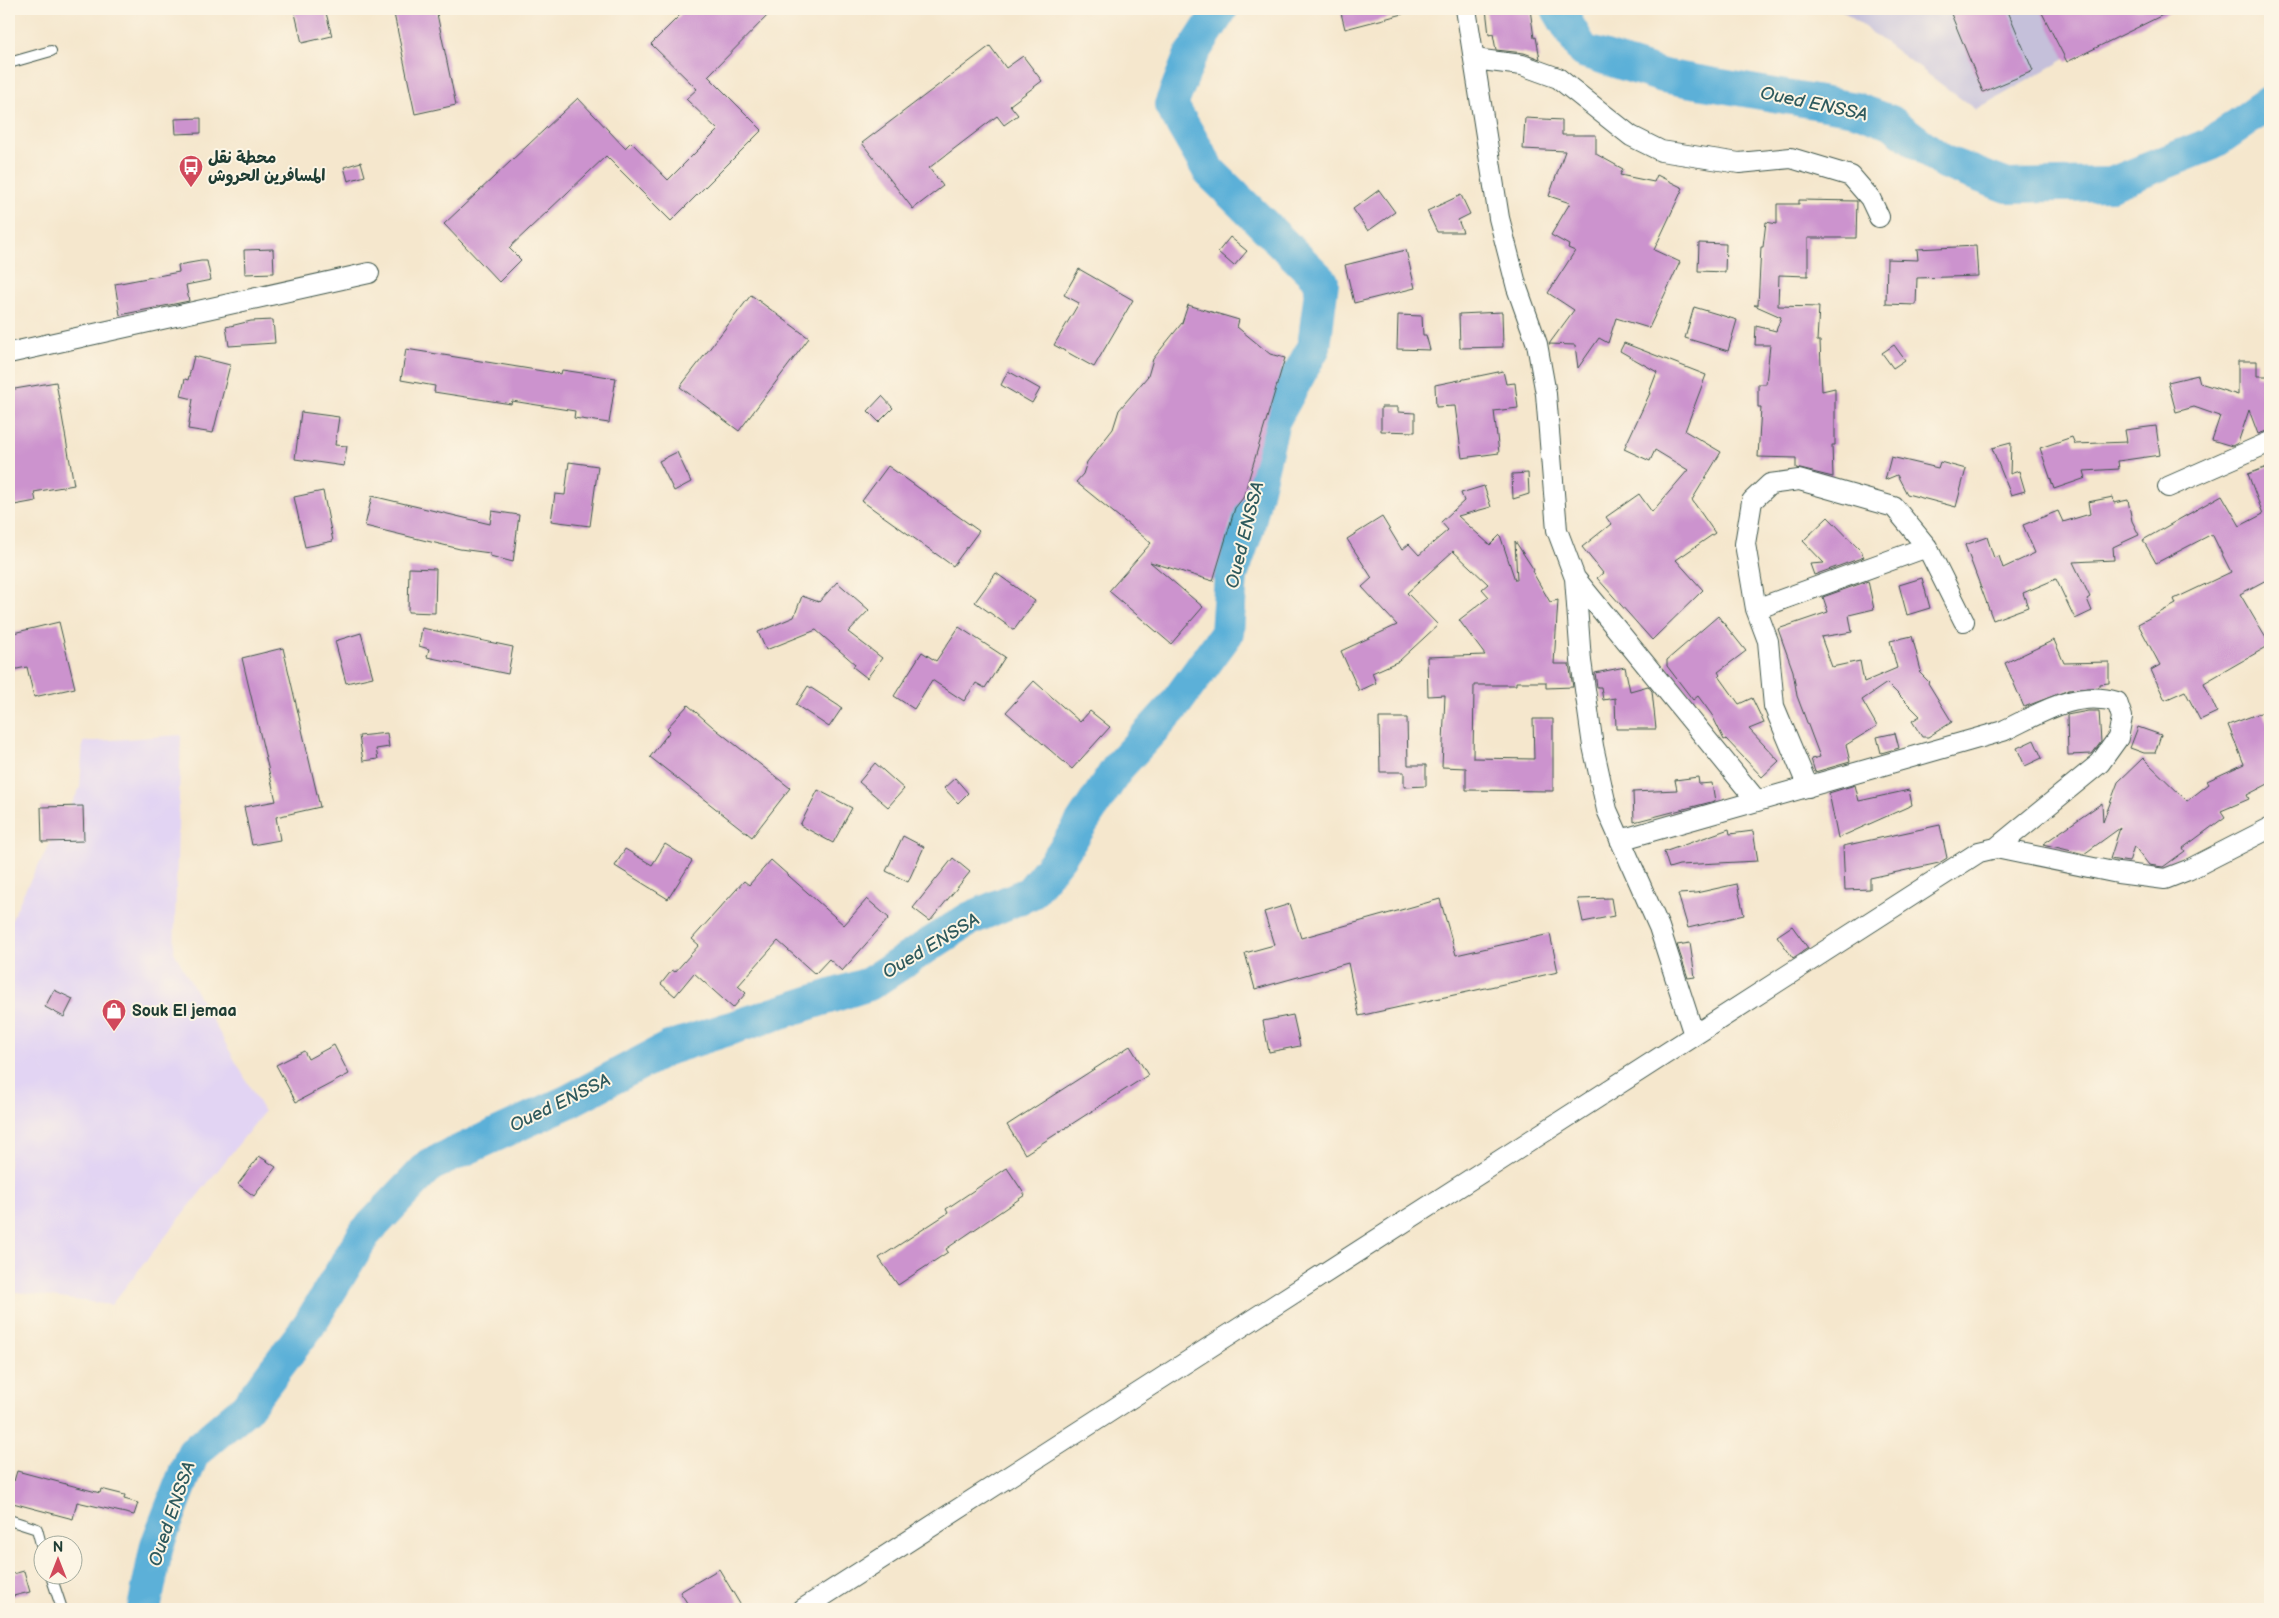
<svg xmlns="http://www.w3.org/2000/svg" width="2279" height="1618" font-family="'Balsamiq Sans','Playpen Sans Arabic',sans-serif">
	<rect width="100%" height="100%" fill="#fcf5e5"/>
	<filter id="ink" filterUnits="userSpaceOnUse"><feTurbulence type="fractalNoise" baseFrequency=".02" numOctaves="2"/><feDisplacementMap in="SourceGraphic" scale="10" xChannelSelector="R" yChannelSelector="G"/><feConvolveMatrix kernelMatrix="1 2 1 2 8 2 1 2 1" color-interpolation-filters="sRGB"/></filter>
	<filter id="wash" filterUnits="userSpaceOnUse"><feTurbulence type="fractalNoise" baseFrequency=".0096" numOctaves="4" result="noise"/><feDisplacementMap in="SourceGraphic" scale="20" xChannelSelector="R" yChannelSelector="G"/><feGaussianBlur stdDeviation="1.12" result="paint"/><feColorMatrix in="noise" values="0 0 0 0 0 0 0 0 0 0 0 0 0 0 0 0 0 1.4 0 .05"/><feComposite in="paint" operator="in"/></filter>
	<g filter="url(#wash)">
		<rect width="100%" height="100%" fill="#f5e7cd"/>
		<path fill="#e2d4f3" d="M181,735L174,952L264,1112L111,1305L9,1291V926L24,892L80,788L83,742Z"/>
		<path fill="#c5c0da" d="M1840,9H2152L1976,110Z"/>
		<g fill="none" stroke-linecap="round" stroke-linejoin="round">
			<path stroke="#5cb0d8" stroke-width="34" d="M1558,9L1583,51L1663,76L1855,109L1891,122L1944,162L2007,186L2111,184L2211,144L2270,103
				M144,1609L157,1545L193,1453L246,1408L309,1325L365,1233L430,1165L567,1102L669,1048L869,984L969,919L1030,893L1060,856L1119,766L1173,707L1227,633L1231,576L1247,530L1273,421L1314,347L1322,282L1210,172L1171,105L1190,57L1221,9"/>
		</g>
		<g id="blocks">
			<path fill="#cc93ce" d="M294,9H325L332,36L302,43Z
				M393,9H436L456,105L415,114Z
				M686,9H774L708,76L762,130L671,221L606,156L509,248L521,260L499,282L444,224L578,98L625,148L631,142L668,180L718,130L686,99L697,89L651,44Z
				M1340,9H1402L1403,14L1345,29Z
				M1486,9H1530L1534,38L1536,37L1540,59L1524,53L1496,50L1493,34L1489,35Z
				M1949,9H2007L2033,71L1983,92Z
				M2040,9H2175L2067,62Z
				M990,46L1006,68L1023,56L1042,81L1010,105L1018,115L1004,125L997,116L929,168L943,186L913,209L862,143Z
				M201,118V133L176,134L175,119Z
				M1525,118L1562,120V135H1596V154L1623,169L1620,175L1654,182L1657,175L1683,188L1654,250L1680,262L1649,328L1616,318L1608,343L1599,338L1578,368L1575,345L1549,344L1574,310L1548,293L1575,251L1568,248L1569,245L1551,235L1570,203L1549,196L1565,151L1523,149Z
				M361,162L365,176L348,181L344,167Z
				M1379,190L1395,212L1368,231L1353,209Z
				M1461,195L1470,214L1458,220L1463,232H1437L1427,211Z
				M1799,200L1857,201L1856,238H1808V276L1779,275L1778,306L1819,307L1817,341H1820L1822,391L1835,388V445H1832L1833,477L1796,468V458L1758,457L1761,407H1758V384H1766L1770,345H1755L1756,326L1776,331L1781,317L1754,305H1758L1761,247H1763L1766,222L1777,224V204H1799Z
				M1230,237L1247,251L1234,266L1218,252Z
				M1699,243L1726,244L1725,272L1698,271Z
				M1976,246L1978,276L1917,278L1916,305L1886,304L1887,259L1918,260L1917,249Z
				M273,249L274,273L245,274L244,250Z
				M1406,250L1415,288L1354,303L1345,265Z
				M201,261H207L211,280L186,285L189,301L120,315L115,284L179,272L178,265Z
				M1079,269L1133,300L1094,367L1054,345L1079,303L1064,295Z
				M751,295L809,338L739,431L680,387Z
				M1188,305L1239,320L1237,327L1270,354L1285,358L1243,498L1235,508L1213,581L1150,562L1203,607L1171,644L1109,591L1151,543L1076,482L1083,474L1087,462L1113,429L1119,410L1148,376L1153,359L1182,323Z
				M1694,307L1737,320L1728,351L1685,338Z
				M1502,312L1503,347L1460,348L1459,314Z
				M1398,315L1422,316L1423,335H1426L1430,350L1397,349Z
				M273,320L275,343L229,346L226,327L251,321Z
				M1624,343L1706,375L1685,431L1721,452L1692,500L1715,533L1676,560L1703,590L1652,640L1597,578L1603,573L1582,547L1611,524L1606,517L1639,494L1652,512L1688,470L1655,450L1650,461L1624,449L1650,393H1649L1657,372L1620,351Z
				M1894,345L1905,360L1893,368L1882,353Z
				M406,349L561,374L562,370L616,378L609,423L574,418L575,411L512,401L511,404L434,392L435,386L401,380Z
				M194,356L230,365L213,433L188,429L193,399L181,396L185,379L188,380Z
				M2238,361H2257V376H2270V430L2258,434L2249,410L2238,443L2232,446L2212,440L2220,416L2194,407L2176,412L2168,382L2198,375L2200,383L2238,395Z
				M1008,371L1040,389L1032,403L1001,385Z
				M1503,371L1506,384L1515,383L1518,408L1494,411L1499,453L1462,458L1455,406L1436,407L1435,385Z
				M56,382L74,485L34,492L36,501L9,506V390Z
				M882,396L893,408L879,422L868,411Z
				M1381,407H1398V412L1415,413V432L1381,431Z
				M301,412L339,417L335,445L347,446L344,466L295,459Z
				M2156,426L2160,455L2118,461L2119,469L2084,471L2086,478L2054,489L2040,448L2072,437L2075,444L2127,442L2125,430Z
				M2011,443L2010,474L2019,471L2025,491L2011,495L1992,448Z
				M677,452L691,482L674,491L659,461Z
				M1891,457L1938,468L1940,462L1966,469L1956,507L1907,494L1897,475L1885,480Z
				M569,462L598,466L590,526L551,521L555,494L565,495Z
				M888,466L979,531L953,566L862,501Z
				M2270,466V578L2240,594L2270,645L2204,683L2217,712L2200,720L2185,691L2165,700L2151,670L2160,665L2138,624L2176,604L2174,599L2231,572L2212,534L2156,563L2143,540L2222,495L2240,526L2263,514L2248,474Z
				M1528,473L1529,494L1513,499L1512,474Z
				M1484,486L1491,507L1458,516L1490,545L1500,535L1515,580H1517L1515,541L1534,570L1532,571L1550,602L1558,600L1554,664H1569L1573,687L1546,688V682H1516V685H1474L1473,758L1534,759L1533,719H1553V791L1466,790V768L1442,767L1445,695L1428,696L1427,657L1485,655L1459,620L1489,597L1482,589L1488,584L1453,551L1407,593L1438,625L1399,661L1372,673L1376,683L1359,691L1341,651L1397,625L1362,587L1372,578L1347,539L1382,517L1402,550L1409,544L1419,555L1448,530L1441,522L1464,501L1461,493Z
				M323,491L333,541L305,547L294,497Z
				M372,496L490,524L492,511L519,515L513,562L490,556V553L460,549L365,526Z
				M2113,497L2114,503L2128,500L2132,521L2139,535L2113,547L2114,560L2073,562L2090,597L2087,599L2092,611L2075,619L2056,579L2023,593L2028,607L1993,620L1965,545L1987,537L1994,558L1999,556L2003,568L2035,553L2023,525L2058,511L2063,522L2090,514L2088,502Z
				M1828,517L1860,550L1864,557L1814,575L1810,564L1824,563L1803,541Z
				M409,568L436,569L435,613L408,612Z
				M996,573L1035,601L1014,630L975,602Z
				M1922,578L1930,608L1907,615L1899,585Z
				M1868,581L1874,609L1849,615L1852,632L1821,637L1832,667L1860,661L1864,682L1897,668L1890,641L1912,636L1921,671L1919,672L1929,682L1928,683L1952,722L1928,737H1922L1912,721L1920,716L1887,683L1862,700L1877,726L1846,745L1850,762L1815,772L1811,759L1820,757L1797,696L1793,671L1778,629L1828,612L1823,597Z
				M837,582L869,610L848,632L882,658L867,678L853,667L855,664L816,630L766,650L758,632L794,617L802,596L819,602Z
				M1718,616L1746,651L1718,672L1720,675L1719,676L1739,704L1752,698L1764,723L1749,729L1779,761L1762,777L1726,739L1724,740L1712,715L1698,696L1693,700L1667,666V660Z
				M59,622L75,688L34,697L27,667L12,670L9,657V634Z
				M959,627L1005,657L985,688L976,683L964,701L932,680L914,709L894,696L922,652L936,661Z
				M422,628L513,647L508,674L427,657L429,649L419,646Z
				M361,633L373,677L346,683L335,641Z
				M2054,640L2064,663L2109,662V683L2099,684V687L2069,690L2024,707L2005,663Z
				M283,648L320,807L276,817L280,840L252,845L244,807L276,801L242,658Z
				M1625,667L1630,691L1648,686L1652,691L1656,729H1616L1615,698L1603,700L1601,687H1597L1595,673Z
				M1034,681L1080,722L1090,711L1110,727L1072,769L1006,712Z
				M808,686L842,708L829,727L796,705Z
				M688,705L713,727L790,788L752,837L650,757L670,731L667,728Z
				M2088,711H2099L2101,742L2092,754L2068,755L2067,715Z
				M2263,712L2270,731V783L2247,795L2249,799L2221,811L2225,817L2183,848L2185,851L2163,867L2149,865L2134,846L2129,862L2110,859L2120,828L2084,854L2043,844L2102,803L2103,822L2118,782L2143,758L2187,801L2209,784L2207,781L2244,764L2228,725Z
				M1379,718H1407L1408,765H1426V786L1404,787V772H1380Z
				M2138,727L2161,735L2155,753H2144L2130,748Z
				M387,733L389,747L376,749L378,759L363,761L359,736Z
				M1895,733L1899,748L1881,753L1877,737Z
				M2034,740L2042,758L2025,766L2017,748Z
				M875,763L904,789L888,807L859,782Z
				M1698,777L1699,784L1712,783L1715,801L1634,822L1633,792L1677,790L1675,780Z
				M955,778L968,793L958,803L944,788Z
				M1855,785L1859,801L1909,790L1912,805L1838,838L1829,793Z
				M818,790L852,808L833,843L800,825Z
				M83,806L84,841L42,842L41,807Z
				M1940,825L1947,858L1939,863L1870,878V889L1845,890L1843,846Z
				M1729,829L1730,834L1753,831L1758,861L1679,865L1669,868L1664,852Z
				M903,836L924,847L908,882L886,871Z
				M665,844L692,861L668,899L615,866L625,849L652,865Z
				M953,858L970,872L930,921L913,908Z
				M771,860L844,925L867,899L889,918L842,971L829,959L815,974L778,941L738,986L746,993L733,1008L694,973L675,996L661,984L672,970L675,972L699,945L692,939L744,881L749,885Z
				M1737,884L1744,915L1688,928L1678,894L1696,893Z
				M1611,898L1614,916L1583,922L1578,899Z
				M1440,899L1456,955L1550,934L1558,972L1359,1016L1348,963L1255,989L1245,953L1274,945L1264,912L1290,904L1301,938Z
				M1792,926L1808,948L1793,958L1777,936Z
				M1690,943L1695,977L1688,978L1677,945Z
				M54,990L73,999L64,1017L45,1007Z
				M1293,1015L1300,1046L1269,1052L1263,1021Z
				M334,1045L349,1074L296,1102L276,1065L304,1051L308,1059Z
				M1130,1046L1148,1075L1025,1154L1007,1125Z
				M259,1156L276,1167L254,1196L238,1184Z
				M1007,1168L1025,1195L946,1249L948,1252L898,1285L879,1258L948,1213L946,1209Z
				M17,1471L100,1493L101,1489L125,1495L124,1499L138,1503L134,1515L77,1502L73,1519L9,1502V1480L14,1481Z
				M719,1569L743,1609H691L680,1592Z
				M24,1571L30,1592L9,1597V1575Z"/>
		</g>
	</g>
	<g filter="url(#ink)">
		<use href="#blocks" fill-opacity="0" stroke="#3f564b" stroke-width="1"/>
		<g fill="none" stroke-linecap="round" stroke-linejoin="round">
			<defs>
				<path id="lane" d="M9,63L51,51
					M9,1520L37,1529L42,1548
					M51,1576L62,1609"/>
				<path id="street" d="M1466,9L1499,218L1517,288L1537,344L1546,394L1557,530L1575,578L1581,661L1593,746L1607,810L1659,927L1694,1035
					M1474,59L1522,65L1558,78L1631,136L1661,151L1739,163L1791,158L1851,176L1870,198L1879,217
					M9,353L369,273
					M2168,487L2270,442
					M1575,578L1757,801
					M1756,609L1927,547
					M1808,787L1774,706L1768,641L1756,609L1745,544L1752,501L1770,484L1799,480L1894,507L1927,547L1964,621
					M1620,840L2003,731C2039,714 2076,689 2117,702L2122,717L2118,738L2100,763L1996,848
					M803,1609L1979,852L1996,848L2118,873L2165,879L2188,870L2270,828"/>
			</defs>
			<use href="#lane" stroke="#3f564b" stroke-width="12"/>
			<use href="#street" stroke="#3f564b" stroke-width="22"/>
			<use href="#lane" stroke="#fff" stroke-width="10"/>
			<use href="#street" stroke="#fff" stroke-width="20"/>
		</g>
	</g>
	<defs>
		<symbol id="bus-pin" viewBox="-11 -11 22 30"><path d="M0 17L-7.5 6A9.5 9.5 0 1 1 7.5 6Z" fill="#d1495b" stroke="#fcf5e5"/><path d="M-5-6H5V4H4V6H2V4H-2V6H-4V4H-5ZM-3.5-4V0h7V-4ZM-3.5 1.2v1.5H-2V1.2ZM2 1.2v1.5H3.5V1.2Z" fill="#fff"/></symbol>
		<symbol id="shop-pin" viewBox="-11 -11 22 30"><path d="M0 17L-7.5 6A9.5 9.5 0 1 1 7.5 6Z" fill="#d1495b" stroke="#fcf5e5"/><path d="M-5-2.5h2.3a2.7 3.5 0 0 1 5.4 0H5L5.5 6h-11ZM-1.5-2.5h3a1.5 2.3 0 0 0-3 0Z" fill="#fff"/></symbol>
	</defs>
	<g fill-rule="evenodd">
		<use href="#bus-pin" x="177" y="153" width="28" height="38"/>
		<use href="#shop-pin" x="100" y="997" width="28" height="38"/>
	</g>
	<g text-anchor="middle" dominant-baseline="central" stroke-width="4" stroke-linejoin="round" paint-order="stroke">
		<g font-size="16" font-weight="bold" fill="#1f3d34" stroke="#fcf5e5" text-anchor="start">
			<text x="208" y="158">محطة نقل<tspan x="208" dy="18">المسافرين الحروش</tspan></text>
			<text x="132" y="1011">Souk El jemaa</text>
		</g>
		<g font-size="18" font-style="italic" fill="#2e5a5d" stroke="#fcf5e5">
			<text transform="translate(1814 104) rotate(12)">Oued ENSSA</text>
			<text transform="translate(1245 535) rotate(-76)">Oued ENSSA</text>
			<text transform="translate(931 946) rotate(-31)">Oued ENSSA</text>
			<text transform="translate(560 1103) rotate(-26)">Oued ENSSA</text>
			<text transform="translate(172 1514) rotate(-71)">Oued ENSSA</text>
		</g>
	</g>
	<rect width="2279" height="1618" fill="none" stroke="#fcf5e5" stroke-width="30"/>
	<g transform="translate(58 1560)"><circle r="24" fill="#fcf5e5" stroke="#a4ab9e"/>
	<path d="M0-4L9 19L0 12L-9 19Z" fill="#d1495b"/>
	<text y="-8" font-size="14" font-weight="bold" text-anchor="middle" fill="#1f3d34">N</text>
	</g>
</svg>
